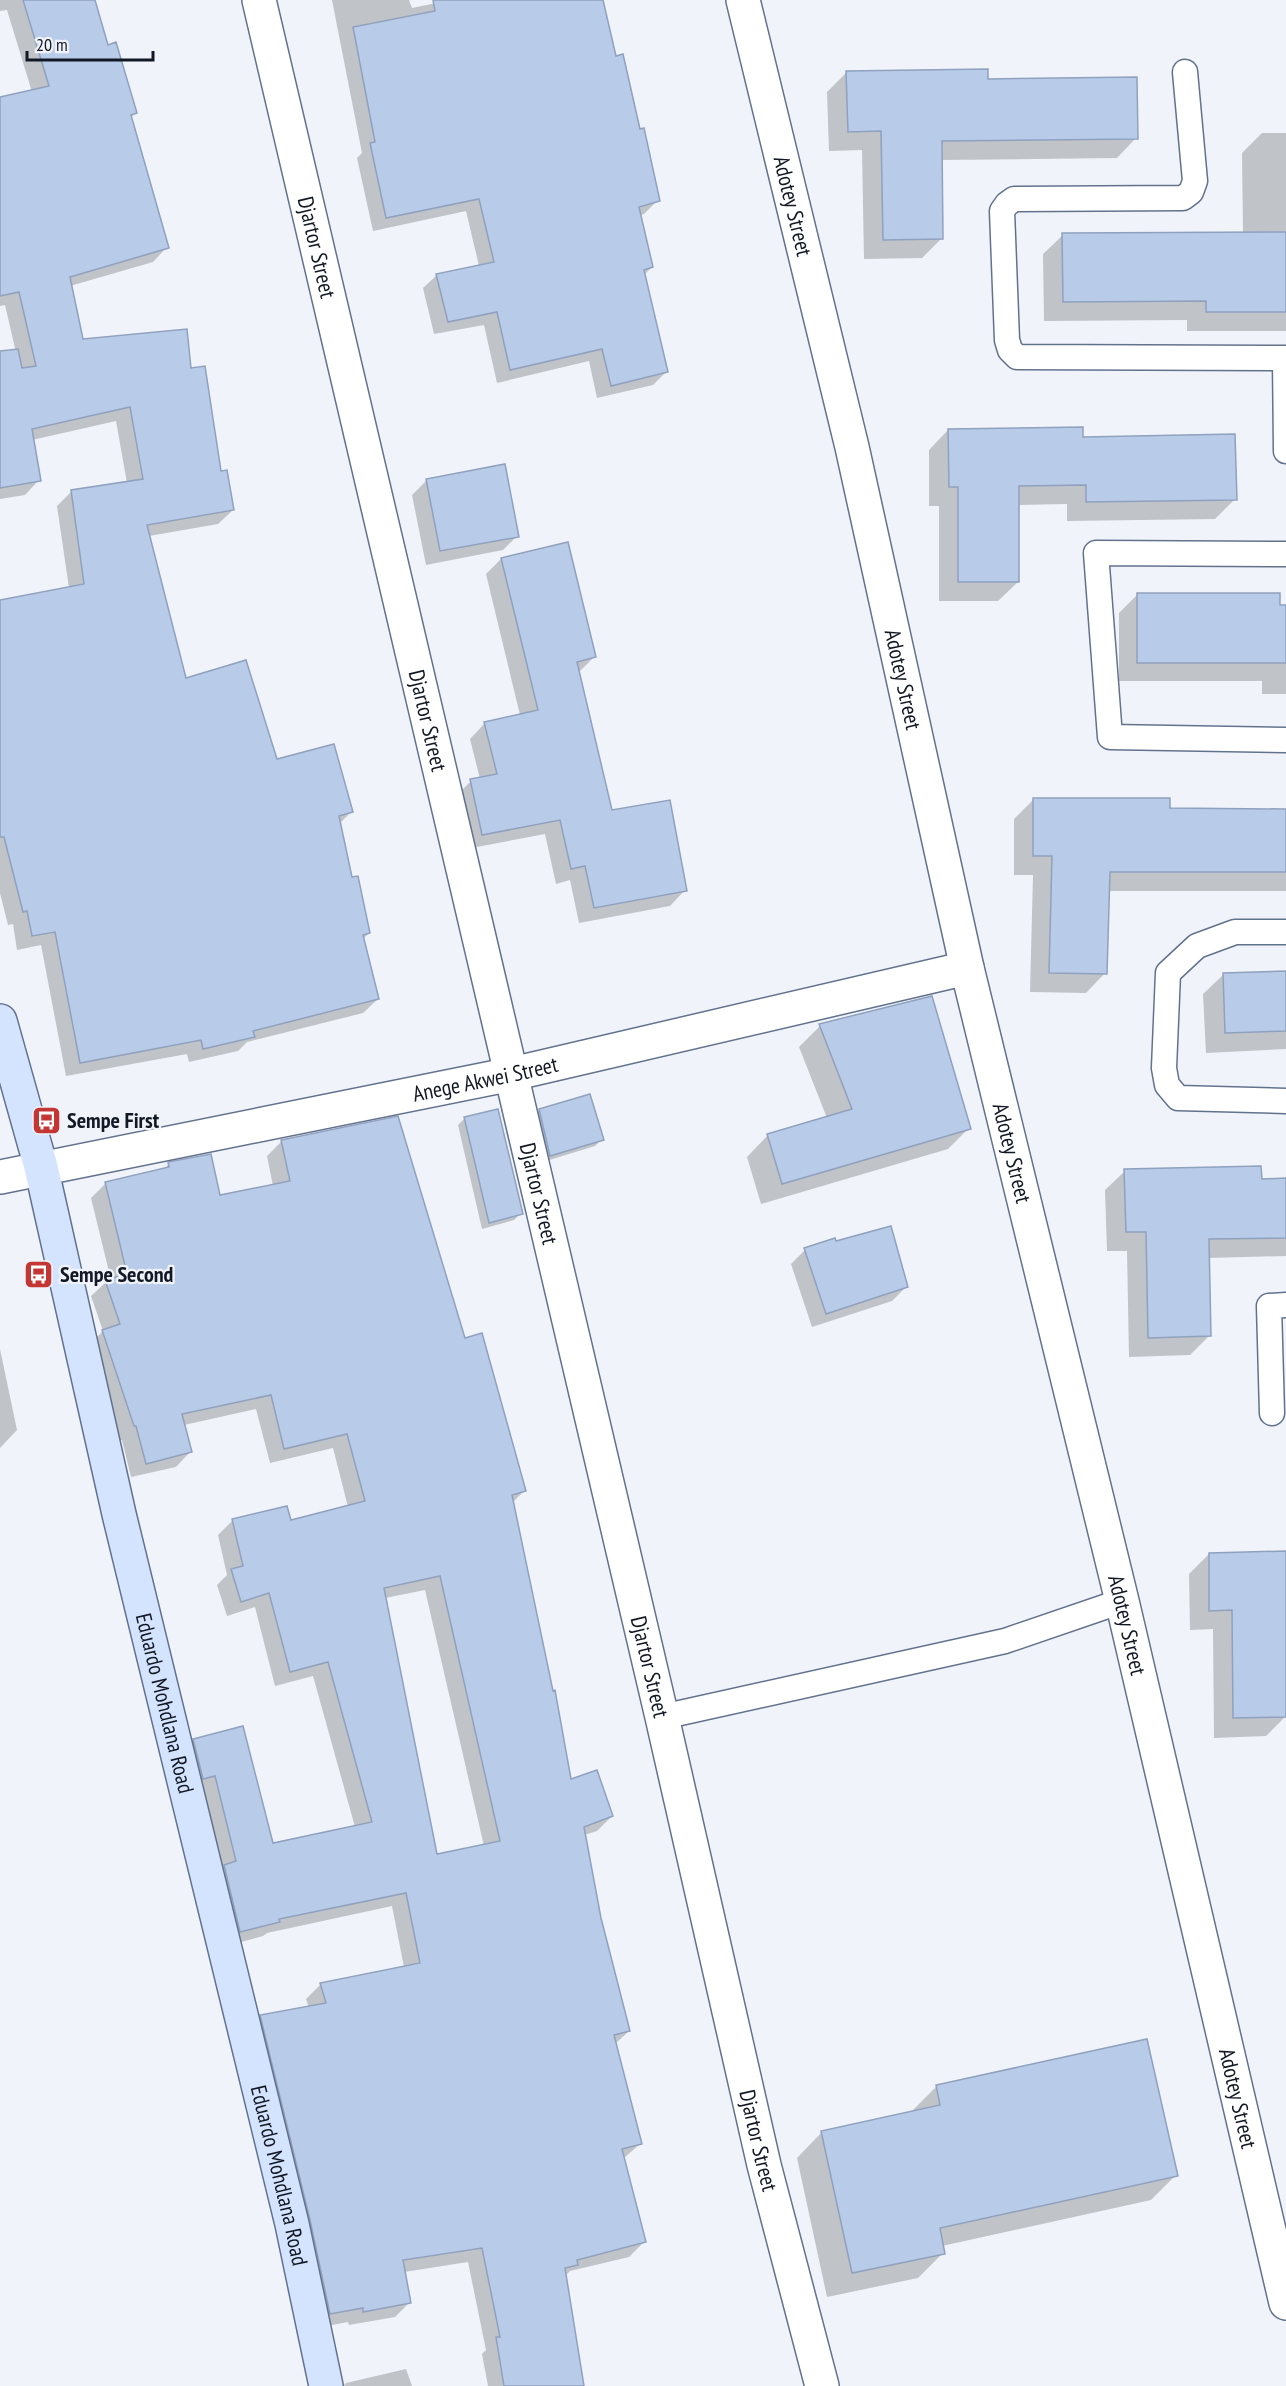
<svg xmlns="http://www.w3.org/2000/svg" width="1286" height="2386" font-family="'PT Sans Narrow',sans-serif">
	<rect width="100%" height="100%" fill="#f0f4fa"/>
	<path fill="#0003" fill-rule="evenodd" d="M0,0H93L107,46L136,113L130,118L167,247L153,262L70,286L82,341L190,370L233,510L218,524L149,536L184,680L276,761L351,812L339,824L351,879L369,933L363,939L378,999L363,1013L247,1042L238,1051L189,1062L187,1054L66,1076L41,945L17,950L13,924L8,925L0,893V605L69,588L57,506L72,491L127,483L116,421L32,440L39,480L25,495L0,499V374L20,370L5,305L0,306V98L32,92L7,10L0,11Z
		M332,0H409L412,8L451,0H601L615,57L639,131L658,200L644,214L639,215L652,267L644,275L666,372L653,385L597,398L589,361L497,383L484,325L434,334L423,288L437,275L479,266L466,211L373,231L357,158L362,153Z
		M847,72L986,81L1136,138L1117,158L941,160V239L922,258L864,259L862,150L829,151L827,92Z
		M1262,133H1286V331H1187V320L1044,321L1043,254L1063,235L1243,234L1242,153Z
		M948,430L1082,438L1235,499L1215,519L1067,521V504L1018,505V582L998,601H939V506H929V450Z
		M504,466L517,536L503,550L426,565L412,495L426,481Z
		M501,559L594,657L579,672L610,812L685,890L670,906L579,923L570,880L556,884L545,834L466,849L456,796L471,781L480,779L470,739L485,723L520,715L486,574Z
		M1138,594L1286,607V694H1262V681H1119V613Z
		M1034,799L1169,810H1286V891H1108L1105,973L1086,993L1030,992L1033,875H1014V819Z
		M1286,972V1049L1206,1053L1203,994L1223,975Z
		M930,997L969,1128L948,1149L761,1204L747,1157L768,1135L827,1118L799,1047L820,1026Z
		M539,1110L602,1139L595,1146L543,1162L532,1117Z
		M465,1118L521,1213L514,1220L482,1229L458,1125Z
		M282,1141L464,1340L524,1491L512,1503L569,1781L612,1816L597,1831L584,1835L599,1919L629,2031L615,2044L641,2143L623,2159L644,2242L629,2257L570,2271L565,2276L583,2386H488L482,2354L486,2350L468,2262L404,2272L409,2303L395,2317L349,2325L348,2322L316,2328L246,2031L261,2016L309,2008L306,1999L320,1985L404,1967L392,1906L267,1933L263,1936L226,1946L179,1755L194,1740L272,1845L355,1827L313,1676L275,1686L255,1607L227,1616L217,1585L227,1575L218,1535L233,1520L290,1522L348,1507L333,1448L270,1463L256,1409L184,1425L190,1452L176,1467L131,1477L122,1440H119L88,1346L103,1331L91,1296L106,1282L111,1280L91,1198L105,1184L162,1171L169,1164L219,1197L273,1186L267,1156ZM425,1590L484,1846L436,1856L385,1598Z
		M1125,1171L1260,1180H1286V1256L1208,1258L1209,1336L1190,1355L1129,1357L1127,1251H1107L1105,1190Z
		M835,1242L906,1287L892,1301L812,1327L791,1264L805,1250Z
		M0,1349L17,1430L0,1448Z
		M1286,1553V1716L1266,1736L1214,1738L1213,1629L1190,1630L1189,1574L1209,1554Z
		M937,2086L1176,2175L1151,2200L942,2246L943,2253L918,2278L827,2297L797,2158L822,2132L912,2111Z
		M406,2369L412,2386H343L346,2383Z"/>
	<path fill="#b8cbe9" stroke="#90a1be" stroke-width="1.5" fill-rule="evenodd" d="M23,0H95L108,45L116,42L137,113L131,115L169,248L70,277L83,339L187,329L191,368L205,366L221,471L227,470L234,510L147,525L186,678L246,660L277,759L334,744L353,812L339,816L352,877L358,876L370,933L363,935L379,999L253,1031L255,1037L203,1049L201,1040L80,1063L55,932L32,936L27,911L23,912L4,837H0V600L84,584L71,490L143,479L130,407L32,429L41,481L0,488V351L18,349L22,368L36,366L19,292L0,296V97L49,86Z
		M433,0H603L616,56L623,54L640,129L644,128L660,201L639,207L653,267L644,270L668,372L611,386L602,349L510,370L497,312L448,322L436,274L494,262L479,199L386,218L370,143L375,142L353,27L435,11Z
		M988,69V79L1137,77L1138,139L942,141L943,239L883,240L881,131L848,132L846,71Z
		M1286,232V312H1206V301L1063,302L1062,233Z
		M1083,427V437L1235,434L1237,500L1086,502V485L1019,486V582H958V487H949L948,429Z
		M505,464L519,537L440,551L426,479Z
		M568,542L596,657L577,662L612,810L670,800L687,891L594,908L585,866L571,869L560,820L482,835L470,779L497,774L484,722L538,710L501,558Z
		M1137,593H1280V605H1286V663H1137Z
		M1033,798H1170V808L1286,809V872H1110L1107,974L1049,973L1052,856H1033Z
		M1286,971V1031L1225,1033L1223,973Z
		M932,996L971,1129L782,1184L767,1134L852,1109L819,1024Z
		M590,1094L604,1140L550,1156L539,1109Z
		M498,1109L523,1214L489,1223L464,1117Z
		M398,1116L465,1338L482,1333L526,1491L512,1495L553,1691L555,1690L571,1779L597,1770L613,1816L584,1827L601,1918L630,2031L614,2035L642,2144L622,2149L646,2242L577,2260L578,2265L565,2268L584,2386H504L496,2337H500L482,2248L403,2260L411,2303L363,2312V2308L330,2314L310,2220L260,2015L326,2003L320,1983L420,1963L406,1893L279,1919L280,1922L240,1932L224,1865L236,1861L215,1776L203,1779L193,1739L243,1726L273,1843L372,1822L328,1662L290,1672L269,1593L241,1602L231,1569L243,1566L232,1519L287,1506L291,1520L365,1501L347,1434L284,1449L271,1395L182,1414L192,1452L146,1464L136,1426H134L102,1330L120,1324L105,1280L127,1274L105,1182L169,1167L168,1162L211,1154L220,1195L290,1181L281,1140ZM440,1576L500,1841L437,1854L384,1588Z
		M1261,1166L1262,1179L1286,1178V1238L1209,1239L1211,1336L1148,1338L1146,1232H1126L1124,1169Z
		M891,1226L908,1287L826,1314L804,1248L835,1238L836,1241Z
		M1286,1551V1717L1233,1718L1232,1610L1209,1611V1553Z
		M1147,2039L1178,2176L940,2228L945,2254L852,2273L821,2131L940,2105L936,2085Z"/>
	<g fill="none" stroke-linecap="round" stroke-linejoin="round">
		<defs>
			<path id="lane" d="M1185,72L1195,181L1191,192L1183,198L1014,199L1007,204L1002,211L1007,340L1010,350L1017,357L1286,358
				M1285,358L1286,451
				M1286,554L1096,553L1110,737L1286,740
				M1286,932H1235L1197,946L1168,973L1164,1068L1167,1085L1178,1098L1286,1101
				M1272,1413L1269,1306L1286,1305
				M662,1717L1005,1641L1122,1601"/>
			<g id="street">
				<path id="s1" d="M259,0L662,1717L764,2165L822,2386"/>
				<path id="s2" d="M743,0L852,447L967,968L1122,1601L1286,2303"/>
				<path id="s3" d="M0,1177L512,1074L967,968"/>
			</g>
			<g id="secondary">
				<path id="s4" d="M0,1021L41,1167L119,1514L292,2224L326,2386"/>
			</g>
		</defs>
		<use href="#lane" stroke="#62728d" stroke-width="27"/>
		<use href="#street" stroke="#62728d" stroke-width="36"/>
		<use href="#secondary" stroke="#62728d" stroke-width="36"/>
		<use href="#lane" stroke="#fff" stroke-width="24"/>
		<use href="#street" stroke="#fff" stroke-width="33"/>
		<use href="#secondary" stroke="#d5e4fe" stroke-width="33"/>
	</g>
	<defs>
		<symbol id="bus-square" viewBox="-11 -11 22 22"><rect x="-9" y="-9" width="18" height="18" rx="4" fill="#c43633" stroke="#f0f4fa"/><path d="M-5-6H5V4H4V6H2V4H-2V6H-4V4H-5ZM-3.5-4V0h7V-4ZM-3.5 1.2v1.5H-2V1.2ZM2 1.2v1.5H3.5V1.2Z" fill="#fff"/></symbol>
	</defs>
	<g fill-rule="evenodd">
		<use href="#bus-square" x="30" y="1104" width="33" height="33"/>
		<use href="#bus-square" x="22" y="1258" width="33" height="33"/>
	</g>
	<g text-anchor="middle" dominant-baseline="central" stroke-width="4.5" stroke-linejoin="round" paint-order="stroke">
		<g font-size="22" fill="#131924" stroke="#f0f4fa">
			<text stroke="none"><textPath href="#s2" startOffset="212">Adotey Street</textPath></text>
			<text stroke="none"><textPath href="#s1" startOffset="254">Djartor Street</textPath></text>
			<text stroke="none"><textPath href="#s2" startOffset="698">Adotey Street</textPath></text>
			<text stroke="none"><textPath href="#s1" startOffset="740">Djartor Street</textPath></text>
			<text stroke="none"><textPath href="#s3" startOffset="495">Anege Akwei Street</textPath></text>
			<text stroke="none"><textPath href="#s2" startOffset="1184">Adotey Street</textPath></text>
			<text stroke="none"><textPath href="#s1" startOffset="1226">Djartor Street</textPath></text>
			<text stroke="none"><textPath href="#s2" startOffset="1670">Adotey Street</textPath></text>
			<text stroke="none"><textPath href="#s1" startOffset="1712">Djartor Street</textPath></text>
			<text stroke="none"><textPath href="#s4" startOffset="702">Eduardo Mohdlana Road</textPath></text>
			<text stroke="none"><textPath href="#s2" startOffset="2156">Adotey Street</textPath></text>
			<text stroke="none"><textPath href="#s1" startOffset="2198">Djartor Street</textPath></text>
			<text stroke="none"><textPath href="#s4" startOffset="1188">Eduardo Mohdlana Road</textPath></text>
		</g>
		<g font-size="22" font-weight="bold" fill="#131924" stroke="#f0f4fa" text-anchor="start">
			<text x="67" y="1120">Sempe First</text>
			<text x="60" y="1274">Sempe Second</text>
		</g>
	</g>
	<path d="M27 51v9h126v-9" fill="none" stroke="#131924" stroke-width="3"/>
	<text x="36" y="51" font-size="18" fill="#131924" stroke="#f0f4fa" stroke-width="4.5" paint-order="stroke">20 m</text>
</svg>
